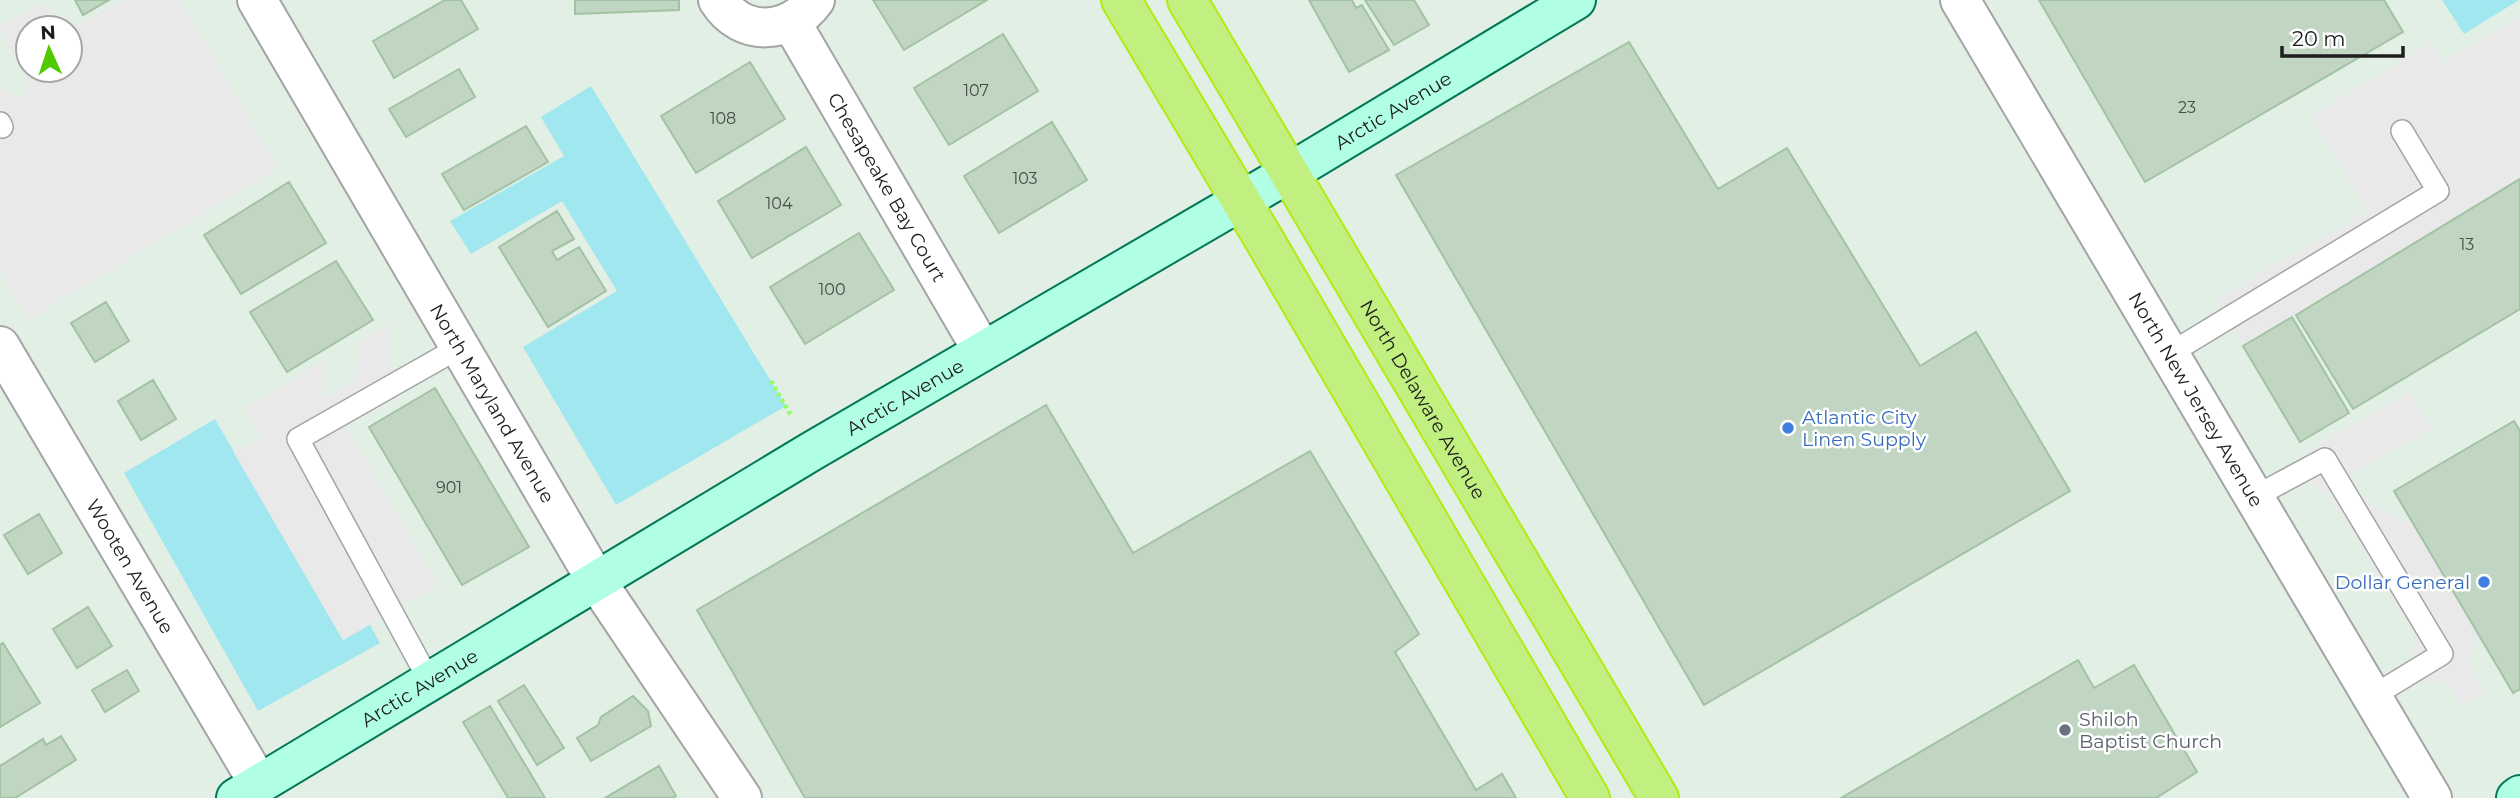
<svg xmlns="http://www.w3.org/2000/svg" width="2520" height="798" font-family="Montserrat,sans-serif">
	<rect width="100%" height="100%" fill="#e1efe5"/>
	<path fill="#a1e7ef" d="M2442,0H2519L2464,34Z
		M591,86L786,406L616,505L523,347L617,291L562,201L471,254L450,221L564,156L541,117Z
		M215,419L343,640L370,625L380,643L258,711L124,473Z"/>
	<path fill="#e9e9e9" d="M122,0H180L278,168L33,317L28,316L0,272V84L9,92L20,98L28,90V79L0,31V27L44,2L61,28H28V70H70V29Z
		M2520,16V179L2243,346L2216,299L2368,211L2310,116L2431,43L2444,61Z
		M389,324V361L399,382L340,416L438,585L343,640L234,453L260,438L244,408L324,361V397L356,380L358,342Z
		M2409,392L2433,427L2348,476L2362,498L2415,525L2482,640L2475,645L2468,661L2486,693L2462,706L2444,678L2431,685L2411,652L2417,638L2328,492L2319,494L2299,456Z"/>
	<path fill="#c1d6c2" stroke="#a2c2a4" stroke-width="2" d="M75,0H109L83,15Z
		M445,0H461L478,29L394,78L373,41Z
		M575,0H679V10L575,14Z
		M873,0H987L904,50Z
		M1309,0H1352L1356,8L1362,5L1389,50L1349,72Z
		M1365,0H1414L1429,25L1394,45Z
		M2039,0H2384L2403,32L2145,182Z
		M1003,34L1038,91L949,145L914,88Z
		M1629,42L1718,189L1787,148L1920,366L1976,332L2070,491L1704,705L1396,175Z
		M750,62L785,119L696,173L661,116Z
		M459,69L475,97L406,137L389,109Z
		M1052,122L1087,180L999,233L964,176Z
		M526,126L548,162L464,210L442,174Z
		M806,147L841,205L752,258L718,201Z
		M2520,179V309L2353,409L2296,315Z
		M289,182L326,243L241,294L204,235Z
		M557,211L574,239L552,251L557,260L579,247L606,291L548,327L499,247Z
		M859,233L894,290L805,344L770,287Z
		M336,261L373,320L287,372L250,312Z
		M106,302L129,341L95,362L71,323Z
		M2292,317L2349,413L2300,442L2243,346Z
		M153,380L176,419L141,440L118,401Z
		M435,388L529,547L462,585L369,427Z
		M1046,405L1133,553L1310,451L1419,634L1395,652L1476,790L1502,774L1516,798H805L697,610Z
		M2514,421L2520,431V689L2513,693L2394,491Z
		M39,514L62,553L28,574L4,535Z
		M88,607L112,646L77,668L53,629Z
		M3,643L40,703L0,727V645Z
		M2078,660L2094,688L2134,665L2197,772L2156,798H1841Z
		M127,670L139,691L105,712L92,690Z
		M524,685L564,748L537,765L498,701Z
		M633,696L648,711L651,726L591,761L577,738L598,725L601,717Z
		M490,706L545,798H508L463,722Z
		M61,736L76,760L15,798H0V766L43,739L46,745Z
		M659,766L676,796L672,798H605Z"/>
	<g fill="none" stroke-linecap="round" stroke-linejoin="round">
		<defs>
			<path id="lane" d="M0,123L2,127
				M2169,354L2438,191L2402,131
				M2254,497L2325,459L2442,654L2373,696
				M430,682L298,439L460,347"/>
			<g id="street">
				<path id="s1" d="M257,0L597,582L742,798"/>
				<path d="M718,0C742,38 790,35 815,0"/>
				<path id="s2" d="M1960,0L2432,798"/>
				<path id="s3" d="M791,22L982,350"/>
				<path id="s4" d="M0,346L259,784"/>
			</g>
			<g id="secondary">
				<path id="s5" d="M236,798L812,451L1289,173L1576,0"/>
				<path d="M2516,798L2520,795"/>
			</g>
			<g id="highway">
				<path d="M1121,0L1265,241L1590,798"/>
				<path id="s6" d="M1187,0L1659,798"/>
			</g>
		</defs>
		<use href="#lane" stroke="#a4a4a4" stroke-width="24"/>
		<use href="#street" stroke="#a4a4a4" stroke-width="42"/>
		<use href="#secondary" stroke="#007855" stroke-width="42"/>
		<use href="#highway" stroke="#b2ea12" stroke-width="42"/>
		<path stroke="#91ff63" stroke-width="4.5" stroke-dasharray="3.5 3.5" stroke-linecap="butt" d="M771,381L792,417"/>
		<use href="#lane" stroke="#fff" stroke-width="21"/>
		<use href="#street" stroke="#fff" stroke-width="38"/>
		<use href="#secondary" stroke="#b0ffe4" stroke-width="38"/>
		<use href="#highway" stroke="#c1ef80" stroke-width="38"/>
	</g>
	<g fill="#3f7fe0" stroke="#fff" stroke-width="2.5">
		<circle cx="1788" cy="428" r="7"/>
		<circle cx="2484" cy="582" r="7"/>
	</g>
	<circle fill="#6b7280" stroke="#fff" stroke-width="2.5" cx="2065" cy="730" r="7"/>
	<g text-anchor="middle" dominant-baseline="central" stroke-width="5" stroke-linejoin="round" paint-order="stroke">
		<g font-size="16" fill="#464b46">
			<text x="976" y="90">107</text>
			<text x="2187" y="107">23</text>
			<text x="723" y="118">108</text>
			<text x="1025" y="178">103</text>
			<text x="779" y="203">104</text>
			<text x="2467" y="244">13</text>
			<text x="832" y="289">100</text>
			<text x="449" y="487">901</text>
		</g>
		<g font-size="19" fill="#1d1d1d" stroke="#fff">
			<text stroke="none"><textPath href="#s5" startOffset="1346">Arctic Avenue</textPath></text>
			<text stroke="none"><textPath href="#s3" startOffset="191">Chesapeake Bay Court</textPath></text>
			<text stroke="none"><textPath href="#s5" startOffset="780">Arctic Avenue</textPath></text>
			<text stroke="none"><textPath href="#s6" startOffset="464">North Delaware Avenue</textPath></text>
			<text stroke="none"><textPath href="#s2" startOffset="464">North New Jersey Avenue</textPath></text>
			<text stroke="none"><textPath href="#s1" startOffset="467">North Maryland Avenue</textPath></text>
			<text stroke="none"><textPath href="#s4" startOffset="256">Wooten Avenue</textPath></text>
			<text stroke="none"><textPath href="#s5" startOffset="214">Arctic Avenue</textPath></text>
		</g>
		<g font-size="19" fill="#366cbe" stroke="#fff" text-anchor="start">
			<text x="1802" y="417">Atlantic City<tspan x="1802" dy="22">Linen Supply</tspan></text>
			<text x="2470" y="582" text-anchor="end">Dollar General</text>
		</g>
		<g font-size="19" fill="#5b616d" stroke="#fff" text-anchor="start">
			<text x="2079" y="719">Shiloh<tspan x="2079" dy="22">Baptist Church</tspan></text>
		</g>
	</g>
	<g transform="translate(49 49) rotate(357)"><circle r="33" fill="#ffffff" stroke="#a5a5a5" stroke-width="2"/>
	<path d="M0-5L12 26L0 18L-12 26Z" fill="#50ca00"/>
	<text y="-10" font-size="19" font-weight="bold" text-anchor="middle" fill="#1d1d1d">N</text>
	</g>
	<path d="M2282 46v10h121v-10" fill="none" stroke="#1d1d1d" stroke-width="3.5"/>
	<text x="2292" y="46" font-size="21" fill="#1d1d1d" stroke="#ffffff" stroke-width="5" paint-order="stroke">20 m</text>
</svg>
